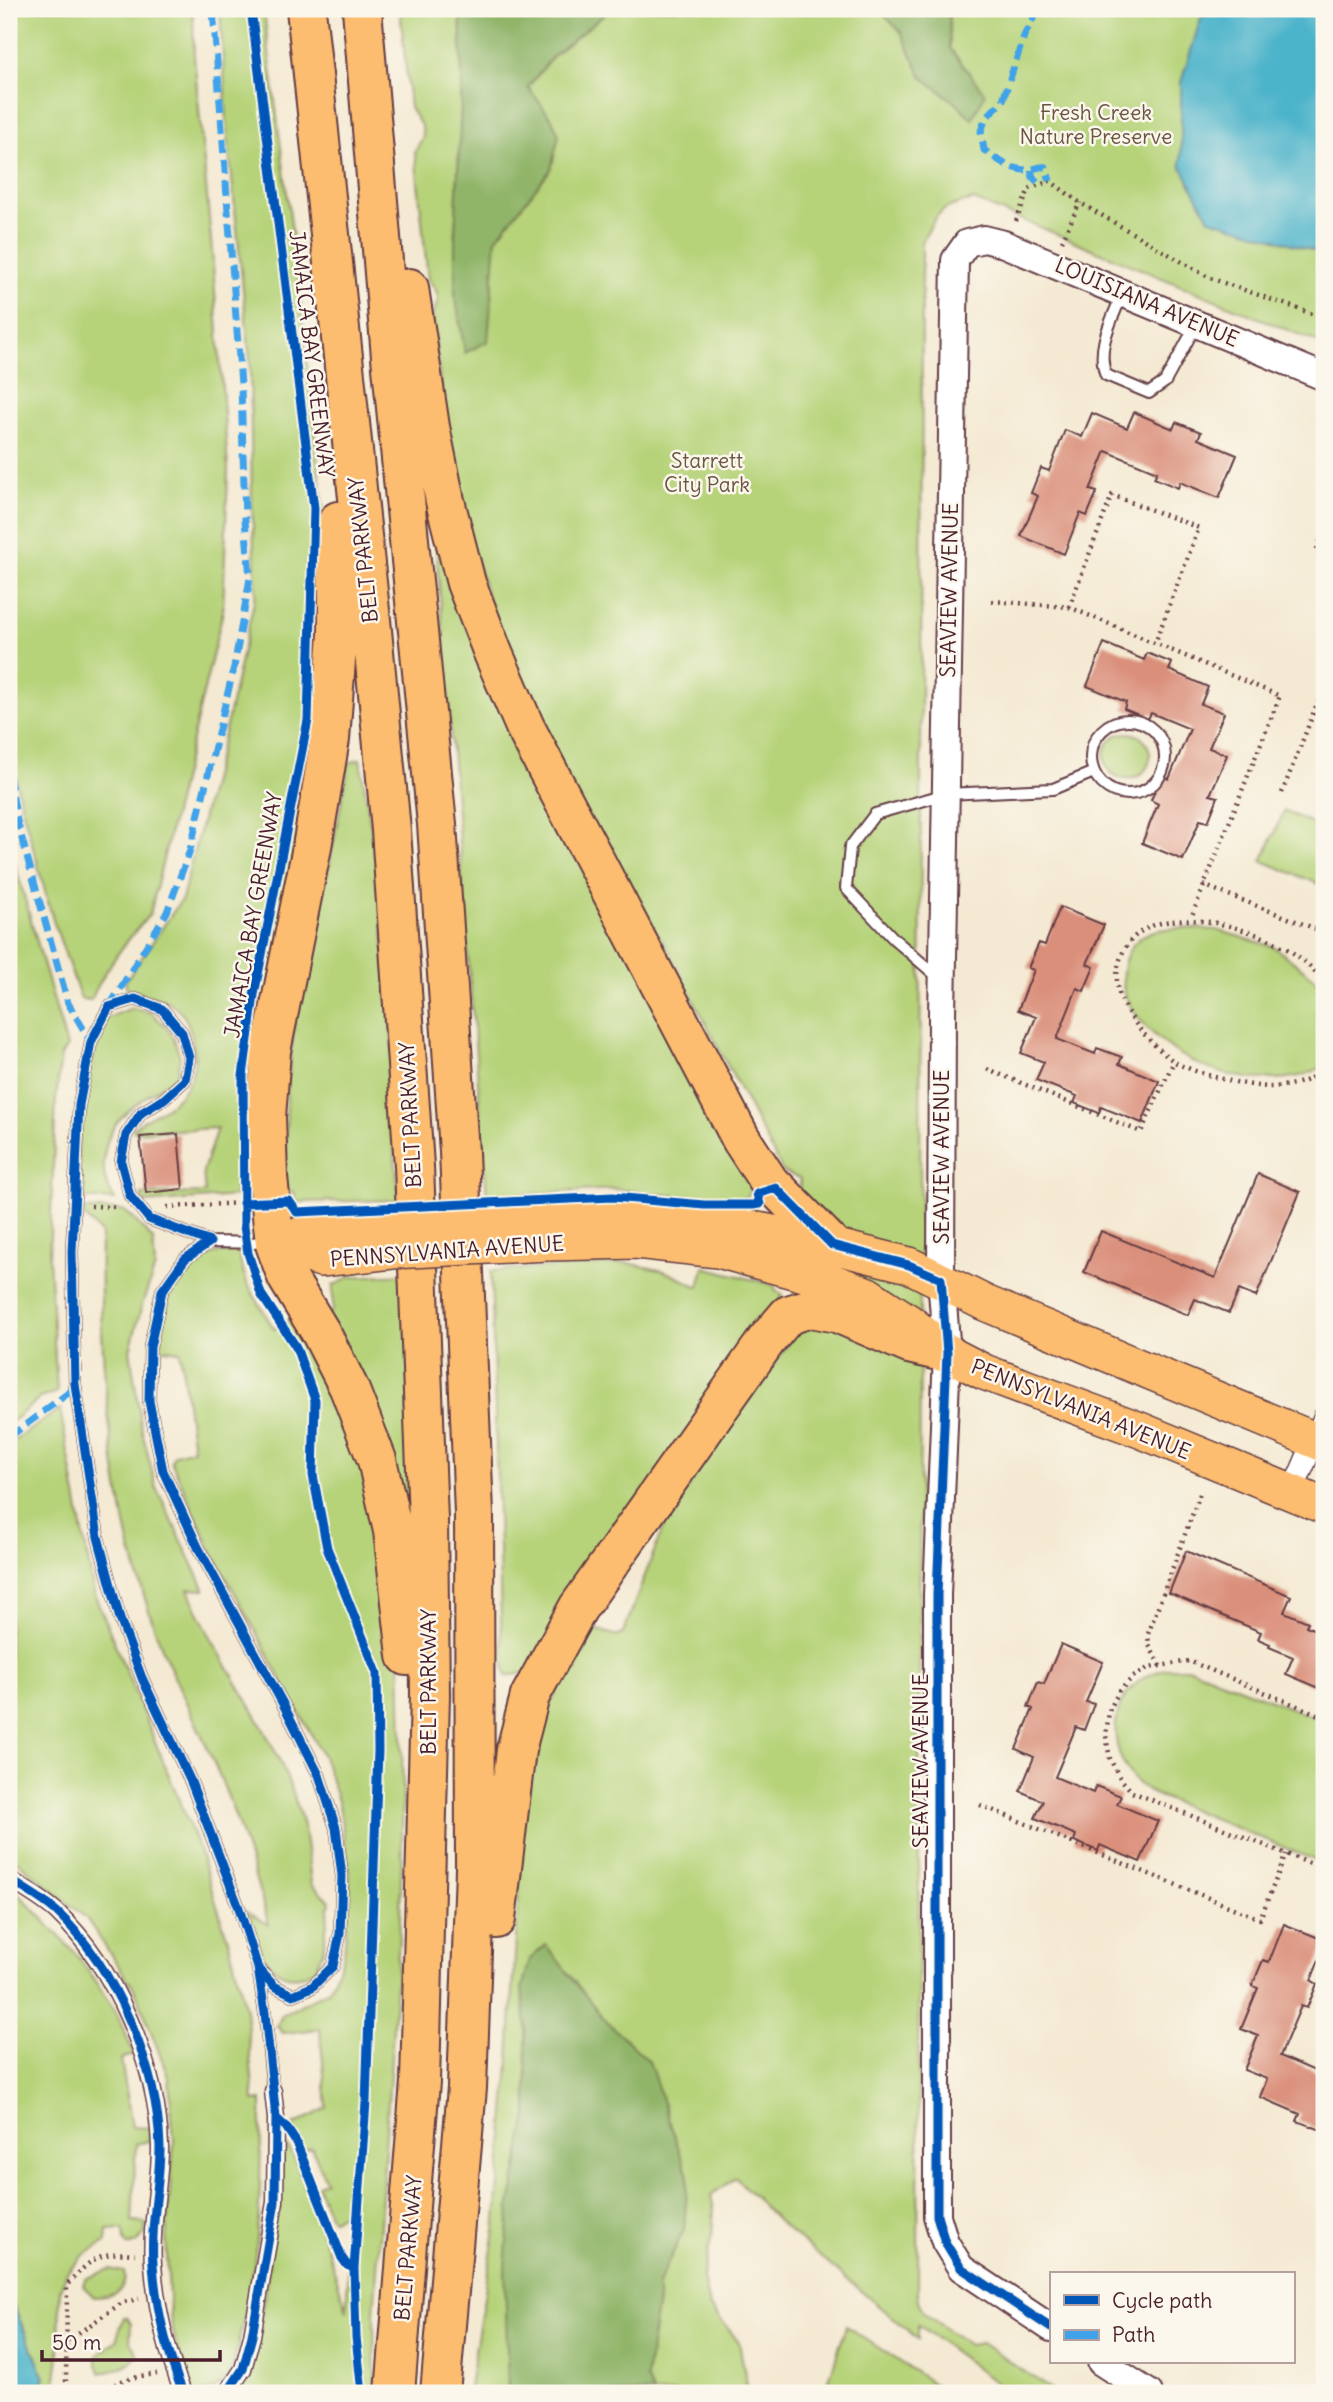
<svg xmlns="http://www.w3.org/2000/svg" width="1333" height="2402" font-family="Delius,sans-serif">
	<rect width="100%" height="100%" fill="#fbf7ec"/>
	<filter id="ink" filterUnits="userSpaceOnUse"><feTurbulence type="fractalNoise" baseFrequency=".0143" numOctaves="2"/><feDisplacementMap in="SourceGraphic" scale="14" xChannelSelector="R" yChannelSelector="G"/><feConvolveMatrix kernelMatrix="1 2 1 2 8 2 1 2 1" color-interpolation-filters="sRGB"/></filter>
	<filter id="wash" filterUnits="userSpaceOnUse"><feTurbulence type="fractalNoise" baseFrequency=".00686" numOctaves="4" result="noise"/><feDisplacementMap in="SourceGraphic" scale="28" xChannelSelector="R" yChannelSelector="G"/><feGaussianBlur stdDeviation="1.57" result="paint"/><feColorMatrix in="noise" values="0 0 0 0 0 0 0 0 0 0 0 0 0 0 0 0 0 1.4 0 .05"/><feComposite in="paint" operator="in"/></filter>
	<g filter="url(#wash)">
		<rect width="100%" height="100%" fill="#f4e9d2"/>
		<path fill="#b6d379" stroke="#807952" stroke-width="2" d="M9,9H193L194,56L212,251L228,469L223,611L150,914C126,941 106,967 91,1000L81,999L53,920L20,800L9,747Z
			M220,9H264C274,102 288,195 299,288C310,385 318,482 333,578L255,1188L235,1187L236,1196L144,1203L141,1195L205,1193L203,1171L217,1128L134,1132L133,1129C145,1117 152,1116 165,1108C188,1093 199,1069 193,1043C191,1029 185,1013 173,1005C158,995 141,996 127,988L125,982L182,899L227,722L256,593L252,505L250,360L228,138Z
			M400,9H1262L1324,206V345L974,200C938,208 938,211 922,243L918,2301L924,2313L969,2345L982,2343L1056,2393H1010L918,2325V2339L782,2225L736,2178L711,2195L714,2211L712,2234L703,2277L709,2306L739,2342L747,2386L760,2393H468L495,2231L508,2077L522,1835L529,1763L550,1705L588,1627L618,1636L623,1634L663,1528L710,1453L795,1334L800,1333V1179L783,1172L664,943L608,860L504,647L454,492L432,315C441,299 440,293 428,280L415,152L423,137L422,127L410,108Z
			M436,546L450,551L751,1186L747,1198H698L615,1189L487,1196Z
			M1104 756a23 23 0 1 1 46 0a23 23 0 1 1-46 0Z
			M360,759L379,880L394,1071L385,1094L392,1124L399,1200L296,1202L294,1191L285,1192L287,1091L297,1001L330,862L349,763Z
			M1284,811L1324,828V886L1262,861Z
			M9,843L67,1047L61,1055L56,1100L49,1258L57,1392L40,1398L9,1424Z
			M1181,928L1217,930L1274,947L1314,978L1324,991V1065C1308,1077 1288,1079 1268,1079C1237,1079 1208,1072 1181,1055C1162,1043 1143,1026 1131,1007C1118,986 1120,954 1140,938C1151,929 1168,929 1181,928Z
			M132,1008L152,1013L165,1026L174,1039L180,1057L177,1075C145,1100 107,1113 104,1159C103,1178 106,1184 115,1200L81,1198C72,1143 84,1069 107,1018Z
			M78,1210H123L131,1216L153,1240L155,1267L142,1305L130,1350L142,1431L156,1487L205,1590L188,1589C218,1664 273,1728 297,1805C306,1831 308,1857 311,1884L330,1901L323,1951L314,1970C309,1972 303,1976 298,1976C267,1982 252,1933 245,1911L269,1925C253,1868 236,1812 212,1758C194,1716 171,1675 156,1632C143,1594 130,1553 123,1514C105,1422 99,1326 101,1233Z
			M237,1251L247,1283L274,1329L294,1317L365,1444L400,1657L403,1791L400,1922L374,2315L375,2393H239L251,2377L268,2272L278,2148L285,2145L291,2151L316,2213L347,2311V2211L333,2220L330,2217L317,2186L326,2181L312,2148L302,2150L292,2126L327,2108L320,2029L283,2033L277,2026L282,2015L329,1990L344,1955L350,1880L339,1804L323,1756L210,1547L171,1461L175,1454L193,1449L180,1351L158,1348L157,1342C169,1290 174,1254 237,1251Z
			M628,1263L664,1271L699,1287L704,1267L774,1285L776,1291L783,1295L576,1594L530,1672L506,1676L502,1654L491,1271Z
			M406,1274L411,1453L406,1466L411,1496L403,1497L326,1316L333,1310V1286L349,1277Z
			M60,1409L94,1593L197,1844L229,1943L246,2010L254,2101L261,2100C261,2177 261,2260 240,2335C237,2346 236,2361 230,2371C224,2385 212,2393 197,2393L190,2386L181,2365L170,2316L166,2236L174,2142L169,2078L135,1990L86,1918L9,1854V1444Z
			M1190,1668L1324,1721V1864L1147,1791C1102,1759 1104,1686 1162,1670C1171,1667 1181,1668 1190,1668Z
			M9,1888L20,1895L77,1955L116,2012L134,2054L121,2059L132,2127L149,2128V2141L136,2144L132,2222L145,2223V2234L136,2243L128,2246L124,2241L123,2229L107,2230L106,2242L84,2255L67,2272L60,2289L59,2356L54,2393H37L45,2378L9,2296Z
			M110,2269L124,2272C128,2292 112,2297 94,2297L83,2286L85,2279Z
			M124,2317H127L131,2324L130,2341L138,2355C132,2364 110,2374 100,2372L97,2364V2356L116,2341Z
			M846,2326L947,2393H825Z"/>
		<path fill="#90b569" stroke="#6d6a4a" stroke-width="2" d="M460,9H611L554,55L528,87L552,119L559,135L551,169L496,239L488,341L465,353L455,294V235L462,81Z
			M878,9H949L950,48L985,94L972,119L958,105L922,77L901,32Z
			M546,1945L604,2019L649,2061L688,2176L684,2230L658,2284V2301L646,2379L653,2393H508L505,2267L510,2205L527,2116L526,2025L522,1989L530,1959Z"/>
		<path fill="#4cb3ca" stroke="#4b697a" stroke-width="2" d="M1213,9H1324V250L1318,252L1209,219L1181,166V82L1201,18Z
			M9,2296L45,2378L37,2393H9Z"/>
		<g id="blocks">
			<path fill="#da8f7a" d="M1134,412L1173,429L1176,422L1201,432L1198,439L1237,455L1219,498L1180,482L1178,488L1154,478L1157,472L1106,451L1090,490L1097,492L1087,516L1080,513L1064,554L1021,536L1038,496L1031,493L1041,468L1049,471L1065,430L1082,437L1092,413L1127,428Z
				M1104,643L1144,660L1147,653L1172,663L1169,670L1208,687L1201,704L1224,713L1209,748L1227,755L1210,795L1218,797L1208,822L1200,820L1183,860L1142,843L1158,804L1151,800L1161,776L1169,779L1190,729L1151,713L1148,719L1124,709L1126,702L1087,686Z
				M1060,907L1104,925L1087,964L1094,967L1084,991L1077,988L1057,1039L1095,1054L1097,1048L1122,1057L1119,1064L1159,1081L1142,1123L1101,1107L1099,1113L1074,1103L1077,1096L1036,1080L1044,1062L1021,1053L1036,1017L1018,1010L1034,970L1028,968L1039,943L1045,945Z
				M178,1134L183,1189L146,1193L140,1137Z
				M1258,1174L1300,1192L1256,1297L1239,1290L1229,1313L1195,1299L1188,1315L1084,1272L1101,1231L1215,1278Z
				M1186,1551L1291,1596L1284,1612L1308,1622L1306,1626L1318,1631L1316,1638L1324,1642V1690L1286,1674L1293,1657L1269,1647L1270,1644L1258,1639L1261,1632L1169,1593Z
				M1061,1644L1103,1662L1086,1702L1094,1704L1084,1730L1076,1727L1055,1777L1093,1793L1096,1786L1121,1796L1117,1804L1158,1821L1140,1862L1100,1845L1098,1851L1074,1841L1076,1835L1035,1818L1043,1801L1020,1791L1034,1757L1016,1749L1033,1709L1028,1707L1038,1682L1044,1684Z
				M1284,1924L1324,1940V1948L1311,1980L1317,1984L1307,2008L1301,2006L1280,2056L1324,2075V2131L1297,2121L1300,2114L1260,2097L1267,2079L1244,2070L1258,2036L1241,2029L1258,1988L1252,1986L1263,1960L1269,1962Z"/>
		</g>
	</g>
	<g filter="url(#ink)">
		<use href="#blocks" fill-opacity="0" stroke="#643d44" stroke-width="2"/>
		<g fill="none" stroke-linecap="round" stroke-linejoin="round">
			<defs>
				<path id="service" d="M1123,292C1113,318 1095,348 1106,375L1149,393L1165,382L1196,325
					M1091 757a37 37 0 1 1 74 0a37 37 0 1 1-74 0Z
					M939,978L894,939L846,888L850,847L875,814L946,794L1053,789L1094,772
					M210,1242L185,1259L162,1291L150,1347L149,1401L163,1471L198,1547L283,1704L319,1775L336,1828L342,1876L340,1934L333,1966L312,1987L293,1995L274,1986L258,1968L239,1908L191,1782L142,1678L120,1619L98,1537L75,1384L72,1252L79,1105L91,1042L109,1007L135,999L162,1009L182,1033L189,1058L185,1080L164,1099L141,1113L126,1135L121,1162L130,1196L149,1219L210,1242L270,1243
					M258,1968L265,2013L273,2091"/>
				<path id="pedestrian" d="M9,1879C24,1889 43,1899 57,1912C115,1967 158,2067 160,2147C160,2186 150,2225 153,2264C156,2309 167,2352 183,2393
					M227,2393L243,2369L252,2336L275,2202L276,2118L273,2091"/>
				<path id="minor" d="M1292,1492L1324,1418"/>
				<path id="tertiary" d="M1051,2328L961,2268L945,2242L937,2216V1595L947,1353L941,1279L942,1016L955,260L967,243L984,239L1004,244L1324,377
					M1101,2362L1149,2393"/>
				<path id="primary" d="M547,1215L629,1213L707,1220L809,1240L909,1265L985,1303L1324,1444
					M548,1243L636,1241L718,1250L833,1282L868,1295L909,1322L947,1353L984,1372L1140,1430L1324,1506
					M275,1244L321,1259L348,1256
					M275,1244L317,1229L346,1226"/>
				<path id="motorway" d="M306,9L371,620L391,830L414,1166L428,1519L430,1695L420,2082L395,2393
					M362,9L391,357L437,824L459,1152L474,1513L475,1869L467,2088L440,2393
					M409,288L430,427L445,501L466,583L493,653L525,727L741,1139L771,1185L776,1188L832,1245
					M338,521V634L330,739L312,847L271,1051L266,1117L268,1177L275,1244L287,1277L321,1333L349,1388L377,1460L393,1531L407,1656
					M496,1919L516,1750L530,1696L578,1608L766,1341L788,1315L811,1308L837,1313L909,1344L947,1353"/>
			</defs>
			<use href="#service" stroke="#643d44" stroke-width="14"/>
			<use href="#pedestrian" stroke="#643d44" stroke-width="19"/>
			<use href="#minor" stroke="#643d44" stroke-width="24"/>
			<use href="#tertiary" stroke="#643d44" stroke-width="30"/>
			<use href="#primary" stroke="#643d44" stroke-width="38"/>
			<use href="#motorway" stroke="#643d44" stroke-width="42"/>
			<path stroke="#643d44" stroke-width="4.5" stroke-dasharray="2 5" stroke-linecap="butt" d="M1016,221L1029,189L1050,181L1082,204L1210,278L1324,318
				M1062,241L1080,202
				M1324,535L1317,546L1324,585
				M992,601L1069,607L1280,696L1191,918
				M1069,607L1112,495L1199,528L1155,643
				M1282,793L1324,686
				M1203,885L1324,932
				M1324,983C1298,947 1258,932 1216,923C1178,916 1131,919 1119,963C1116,974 1116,988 1121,999C1131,1022 1152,1045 1172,1060C1190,1073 1246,1086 1269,1087C1278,1087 1292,1085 1301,1082C1309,1080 1317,1074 1324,1070
				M987,1069L1141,1132L1174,1061
				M91,1206L117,1207
				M167,1207L243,1203
				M1160,1666L1149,1645L1148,1634L1200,1494
				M1324,1717L1189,1661L1148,1668L1133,1677L1119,1691L1109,1711L1106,1736L1110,1759L1120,1778L1132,1792L1324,1869
				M980,1805L1260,1919L1286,1854
				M67,2341L123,2302L139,2299
				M74,2393L66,2381L67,2285C91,2259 98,2251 135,2254
				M104,2393C116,2379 139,2376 157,2374"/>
			<use href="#service" stroke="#fff" stroke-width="10"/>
			<use href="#pedestrian" stroke="#fff" stroke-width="16"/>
			<use href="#minor" stroke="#fff" stroke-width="21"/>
			<use href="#tertiary" stroke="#fff" stroke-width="26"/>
			<use href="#primary" stroke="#fcbd6f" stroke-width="35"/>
			<use href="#motorway" stroke="#fcbd6f" stroke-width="38"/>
			<defs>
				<path id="primary-bridge" d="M346,1226L547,1215
					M348,1256L392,1251L548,1243"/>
			</defs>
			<use href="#primary-bridge" stroke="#643d44" stroke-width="38" stroke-linecap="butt"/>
			<use href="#primary-bridge" stroke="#fcbd6f" stroke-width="35"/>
			<path stroke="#40a2eb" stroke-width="7" stroke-dasharray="14 7" stroke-linecap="butt" d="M1038,9L1024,36L1003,100L986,118L981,131L984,150C996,159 1012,171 1028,170C1036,169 1038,166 1046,167L1050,181
				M1031,170L1033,177L1040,185
				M9,775L17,821L68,1003L91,1042
				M109,1007L167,912L190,850L234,667L250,578L245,520L241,385L213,9
				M9,1437L75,1388"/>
			<defs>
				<path id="cycleway" d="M251,9L314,508L308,720L254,995L243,1076L244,1226L248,1253L261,1294L296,1347L315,1400L313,1475L327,1548L377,1673L378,1750L366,2102L354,2268L356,2337L362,2393
					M135,999L162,1009L182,1033L189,1058L185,1080L164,1099L141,1113L126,1135L121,1162L130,1196L149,1219L210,1242L185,1259L162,1291L150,1347L149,1401L163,1471L198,1547L283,1704L319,1775L336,1828L342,1876L340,1934L333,1966L312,1987L293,1995L274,1986L258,1968L239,1908L191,1782L142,1678L120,1619L98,1537L75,1384L72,1252L79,1105L91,1042L109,1007Z
					M243,1203L289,1201L297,1212L613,1197L704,1205H753L760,1204L757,1194L776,1188L832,1245L909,1265L941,1279L947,1353L937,1595V2216L945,2242L961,2268L1051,2328
					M9,1879C24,1889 43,1899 57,1912C115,1967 158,2067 160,2147C160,2186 150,2225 153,2264C156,2309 167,2352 183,2393
					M276,2118L286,2127L296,2142L342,2258L347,2265L354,2268
					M227,2393L243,2369L252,2336L275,2202L276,2118L265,2013L258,1968"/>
			</defs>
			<use href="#cycleway" stroke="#fbf7ec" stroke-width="13"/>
			<use href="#cycleway" stroke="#0057b8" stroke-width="9"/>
		</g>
	</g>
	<g text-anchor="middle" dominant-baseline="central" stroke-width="5" stroke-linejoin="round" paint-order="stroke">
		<g font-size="21" fill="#6a5542" stroke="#fbf7ec">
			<text x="1096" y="112">Fresh Creek<tspan x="1096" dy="24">Nature Preserve</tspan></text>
			<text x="707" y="460">Starrett<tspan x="707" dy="24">City Park</tspan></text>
		</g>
		<g font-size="21" fill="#4a1f2b" stroke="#fbf7ec">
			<text transform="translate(1147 302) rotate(23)">LOUISIANA AVENUE</text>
			<text transform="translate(312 354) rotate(83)">JAMAICA BAY GREENWAY</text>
			<text transform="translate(363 550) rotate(-96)">BELT PARKWAY</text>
			<text transform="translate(949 590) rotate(-89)">SEAVIEW AVENUE</text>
			<text transform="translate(253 915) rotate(-80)">JAMAICA BAY GREENWAY</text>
			<text transform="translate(410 1115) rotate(-93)">BELT PARKWAY</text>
			<text transform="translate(941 1157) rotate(-90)">SEAVIEW AVENUE</text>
			<text transform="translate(447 1251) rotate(-4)">PENNSYLVANIA AVENUE</text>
			<text transform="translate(1081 1409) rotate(22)">PENNSYLVANIA AVENUE</text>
			<text transform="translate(428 1682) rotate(-90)">BELT PARKWAY</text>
			<text transform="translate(920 1761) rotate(-90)">SEAVIEW AVENUE</text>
			<text transform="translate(408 2248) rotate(-85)">BELT PARKWAY</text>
		</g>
	</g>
	<rect width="1333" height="2402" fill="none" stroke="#fbf7ec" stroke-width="35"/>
	<rect x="1050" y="2272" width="245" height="91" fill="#fbf7ec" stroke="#b4a19f" stroke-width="2"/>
	<rect x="1064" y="2295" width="35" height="10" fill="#0057b8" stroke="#b4a19f" stroke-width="2"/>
	<text x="1112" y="2308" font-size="21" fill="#4a1f2b">Cycle path</text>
	<rect x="1064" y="2330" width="35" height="10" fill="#40a2eb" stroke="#b4a19f" stroke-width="2"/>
	<text x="1112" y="2342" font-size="21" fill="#4a1f2b">Path</text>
	<path d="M42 2350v10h178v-10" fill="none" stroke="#4a1f2b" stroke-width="3.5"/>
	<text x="52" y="2350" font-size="21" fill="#4a1f2b" stroke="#fbf7ec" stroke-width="5" paint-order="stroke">50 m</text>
</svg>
